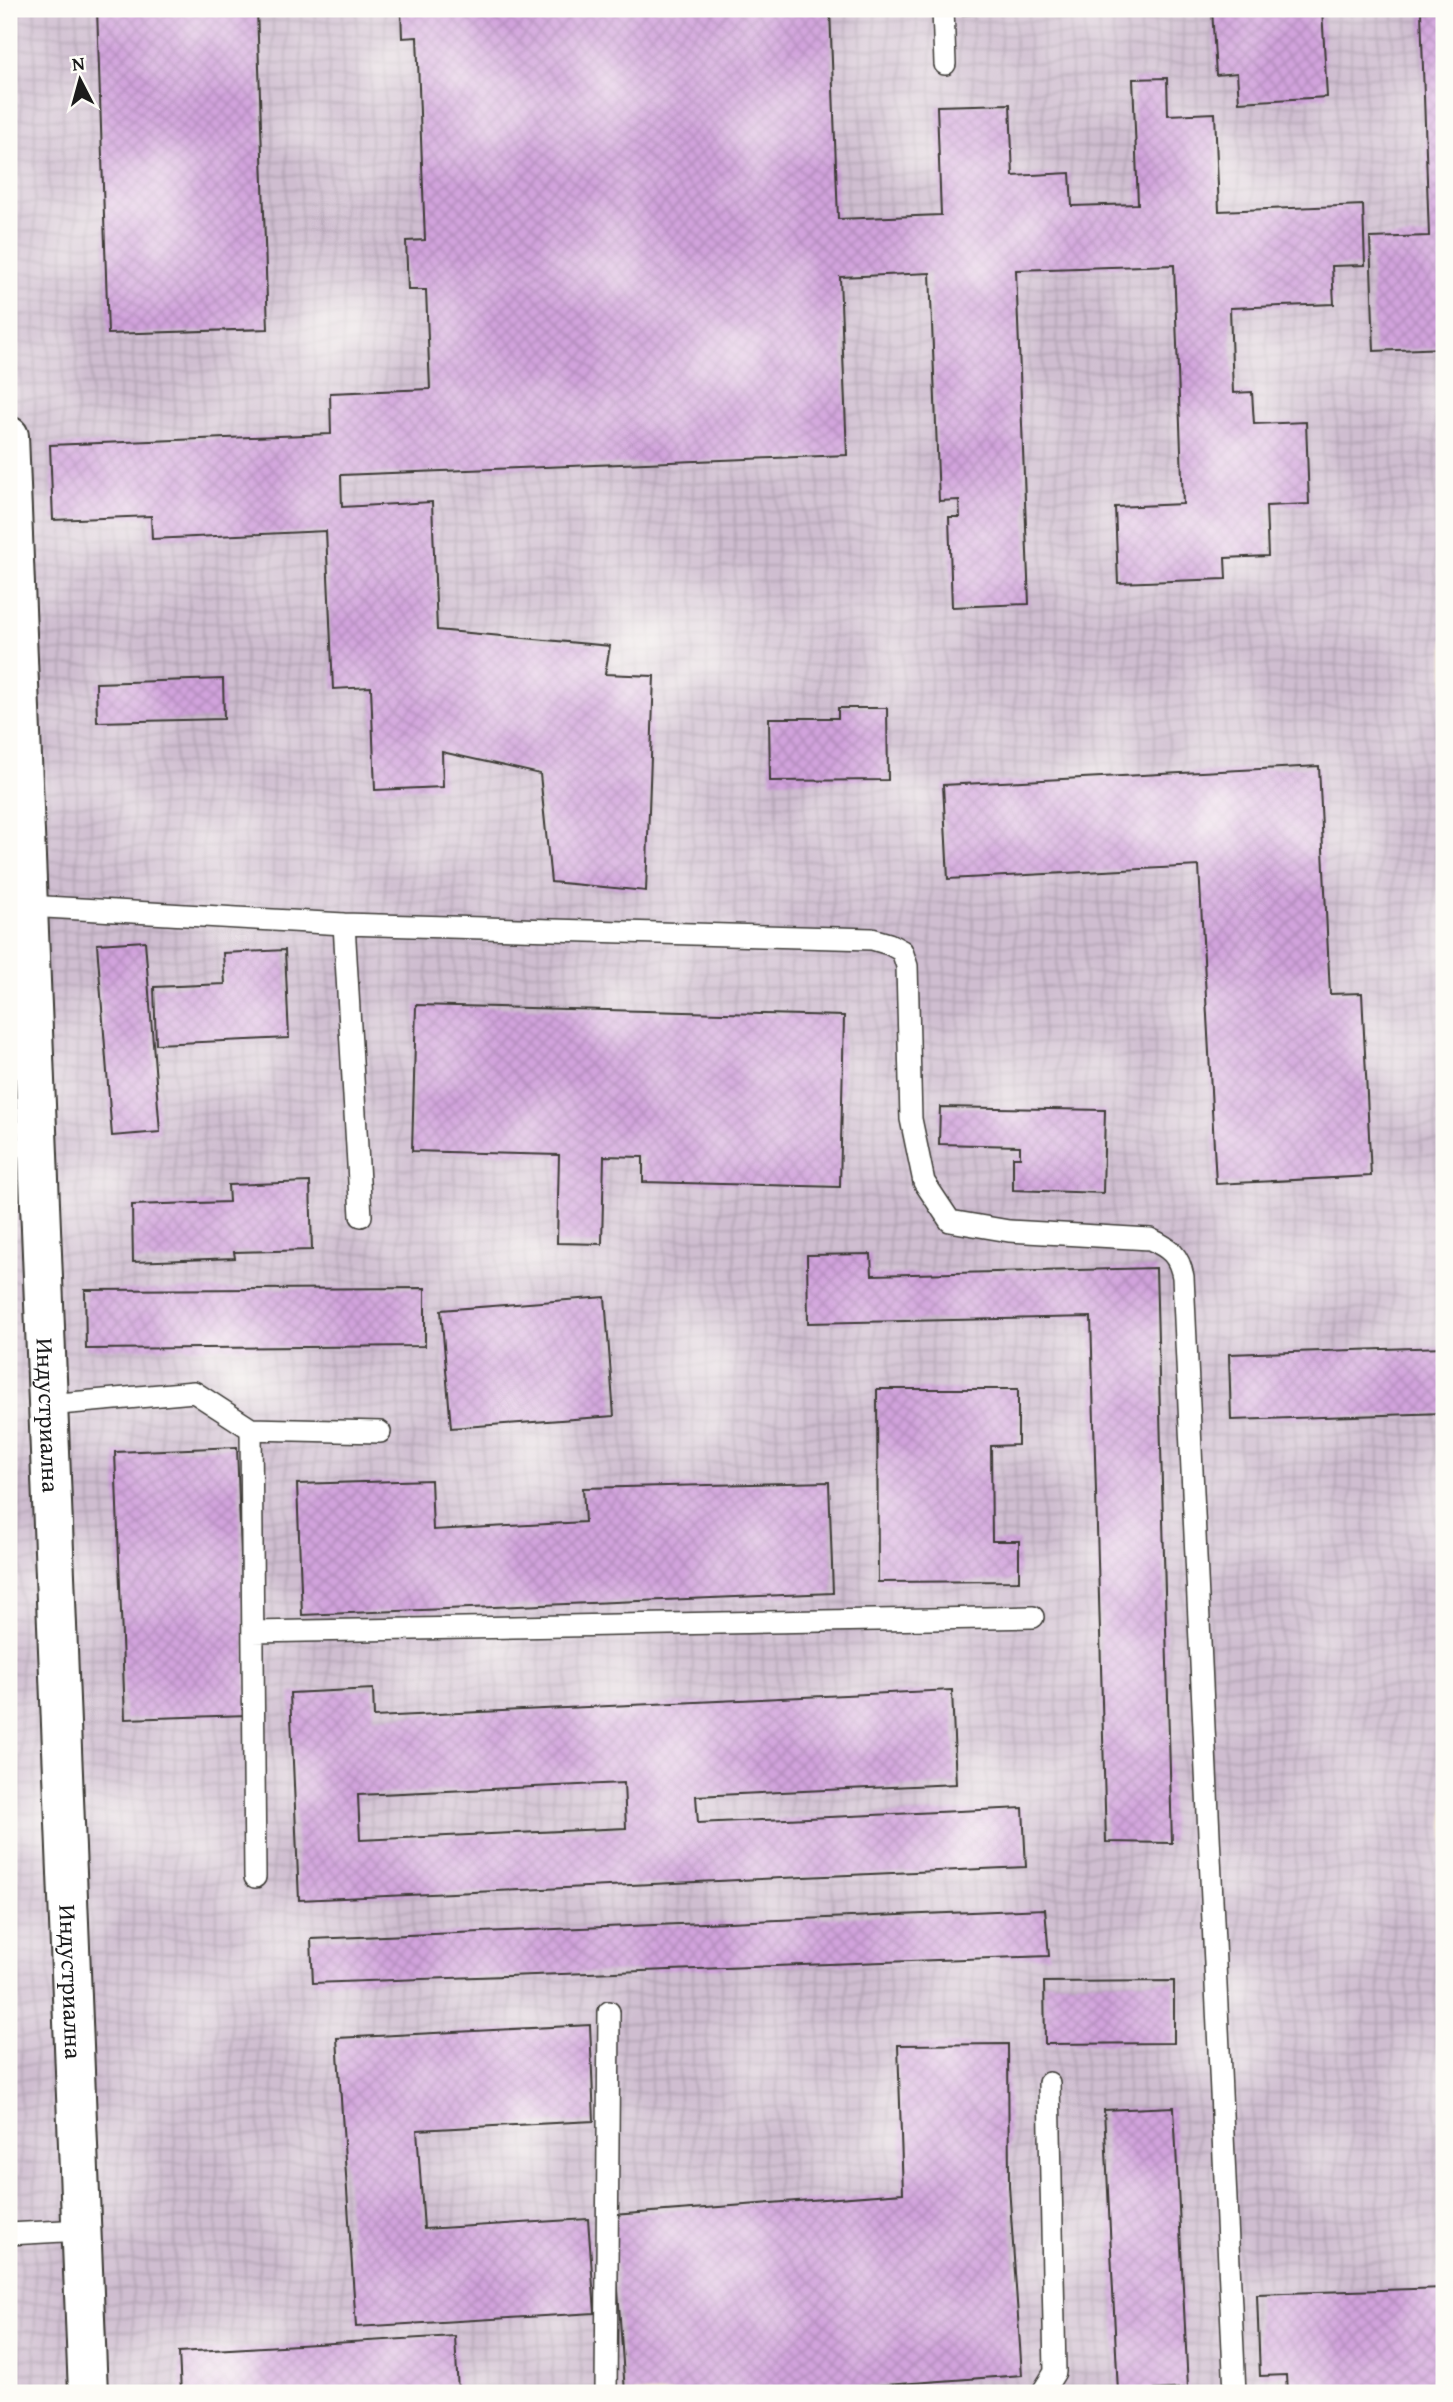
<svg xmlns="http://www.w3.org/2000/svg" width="1453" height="2402" font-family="'Gentium Book Plus',serif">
	<defs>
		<pattern id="industrial-grid" width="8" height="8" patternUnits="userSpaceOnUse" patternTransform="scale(1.75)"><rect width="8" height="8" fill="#cfbdd0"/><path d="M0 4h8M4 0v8" fill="none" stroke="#b1a2b2"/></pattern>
		<pattern id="building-cross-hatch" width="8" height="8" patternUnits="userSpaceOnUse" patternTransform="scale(1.75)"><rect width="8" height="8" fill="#d1a3dc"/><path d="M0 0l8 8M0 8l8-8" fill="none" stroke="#b38cbc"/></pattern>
	</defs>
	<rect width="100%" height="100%" fill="#fdfcf7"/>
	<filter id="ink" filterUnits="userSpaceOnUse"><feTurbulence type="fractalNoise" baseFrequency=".0143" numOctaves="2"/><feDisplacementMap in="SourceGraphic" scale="14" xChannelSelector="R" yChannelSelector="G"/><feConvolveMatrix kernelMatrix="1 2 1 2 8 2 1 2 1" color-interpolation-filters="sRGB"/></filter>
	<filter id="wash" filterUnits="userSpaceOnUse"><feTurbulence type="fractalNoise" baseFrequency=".00686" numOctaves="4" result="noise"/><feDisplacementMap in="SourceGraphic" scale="28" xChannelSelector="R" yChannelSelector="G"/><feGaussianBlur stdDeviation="1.57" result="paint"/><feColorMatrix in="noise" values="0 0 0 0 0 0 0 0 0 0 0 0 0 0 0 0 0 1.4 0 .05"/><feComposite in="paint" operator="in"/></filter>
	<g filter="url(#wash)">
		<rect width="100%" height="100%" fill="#f1e2c6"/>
		<path fill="url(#industrial-grid)" d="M9,9H1444V2393H9Z"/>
		<g id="blocks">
			<path fill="url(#building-cross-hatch)" fill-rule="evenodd" d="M97,9H257L268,329L108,334Z
				M401,9H830L838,219L941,215L937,106L1010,104L1013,176L1070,173L1072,206L1138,204L1133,79L1167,78L1168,115L1215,113L1219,211L1363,205L1365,265L1332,266L1334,304L1230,308L1233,393L1252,392L1254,424L1306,422L1309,504L1266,506L1268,556L1225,558L1226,579L1118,583L1115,507L1183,504L1174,265L1016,270L1029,604L952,607L949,517H960L959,500L939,501L930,273L840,277L847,455L341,475L342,507L432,502L437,630L610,646L605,674L654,676L646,891L551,882L540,774L442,752L443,787L375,790L371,687L333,689L326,531L152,539L151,516L53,520L50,445L331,434L330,393L430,389L426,290H408L406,241L425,240L417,37L402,38Z
				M960,9H1037V11L961,15Z
				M1212,9H1322L1327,97L1239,102L1237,73L1216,75Z
				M1441,9H1444V348L1374,351L1370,238L1429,236L1421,12L1441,11Z
				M223,679L224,719L97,722L96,683Z
				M838,708H887L888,780L770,781L769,718H838Z
				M1319,766L1330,994L1362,993L1371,1176L1216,1184L1199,866L948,879L943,785Z
				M145,941L160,1132L112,1136L97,944Z
				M285,950L289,1038L156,1044L154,987L225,984L223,953Z
				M416,1005L844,1016L840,1187L643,1182V1157L604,1156L602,1244L557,1243L559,1155L412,1151Z
				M940,1107L1105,1110L1103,1193L1013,1190V1157H1020V1146L939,1144Z
				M310,1182L312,1250L234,1252L235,1258L133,1262L132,1205L229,1202L228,1185Z
				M871,1254L872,1275L1156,1268L1172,1843L1106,1842L1091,1317L808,1323L807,1255Z
				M425,1288V1346L86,1349L85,1290Z
				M605,1297L614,1416L451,1428L441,1310Z
				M1444,1347V1413L1231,1420L1229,1354Z
				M877,1389H1018V1445L991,1446L992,1541H1019V1581L878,1582Z
				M237,1447L247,1715L125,1719L115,1452Z
				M431,1480L433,1530L585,1522L583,1488L829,1482L833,1593L302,1615L297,1484Z
				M373,1689L374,1717L952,1690L956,1784L696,1796L698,1823L1023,1808L1026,1867L299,1900L290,1693ZM624,1783L626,1828L360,1840L358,1795Z
				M1045,1909L1049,1956L313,1983L311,1939Z
				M1174,1981V2043L1045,2044L1044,1982Z
				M590,2025L594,2121L417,2130L424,2229L588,2219L595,2313L356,2327L337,2038Z
				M1008,2044L1009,2186L1022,2375L776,2393H625L613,2215L903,2193L898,2045Z
				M1174,2107L1188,2388L1118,2392L1104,2110Z
				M1444,2288V2393H1287L1286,2375L1260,2376L1257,2294Z
				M455,2336L458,2393H181L179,2352Z"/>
		</g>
	</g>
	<g filter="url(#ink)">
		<use href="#blocks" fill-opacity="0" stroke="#3c3a36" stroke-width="2"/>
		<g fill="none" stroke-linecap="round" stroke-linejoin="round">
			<defs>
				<path id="lane" d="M943,9L945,64
					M28,906L344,924L872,939L889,944L902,951L907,966L911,1119L924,1182L950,1221L1009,1231L1150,1239C1170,1248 1179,1255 1183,1277L1235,2393
					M344,924L361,1216
					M48,1405L194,1392L251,1429L380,1432
					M251,1429L255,1877
					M253,1632L1033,1617
					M9,2234L81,2230
					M606,2393L609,2012
					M1042,2393L1055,2372L1049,2083"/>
				<g id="street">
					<path id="s1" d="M9,436L88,2393"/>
				</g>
			</defs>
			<use href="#lane" stroke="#3c3a36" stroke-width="24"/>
			<use href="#street" stroke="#3c3a36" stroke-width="42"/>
			<use href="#lane" stroke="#fff" stroke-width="21"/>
			<use href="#street" stroke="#fff" stroke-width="38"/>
		</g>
	</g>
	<g text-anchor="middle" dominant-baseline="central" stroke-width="5" stroke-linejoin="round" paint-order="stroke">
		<g font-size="24" fill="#1c1c1c" stroke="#fdfcf7">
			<text stroke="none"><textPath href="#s1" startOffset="980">Индустриална</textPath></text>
			<text stroke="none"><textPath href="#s1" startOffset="1547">Индустриална</textPath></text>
		</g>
	</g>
	<rect width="1453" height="2402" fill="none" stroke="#fdfcf7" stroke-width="35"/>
	<g transform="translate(80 80) rotate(354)" stroke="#fdfcf7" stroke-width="5" paint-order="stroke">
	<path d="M0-5L12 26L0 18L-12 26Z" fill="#1c1c1c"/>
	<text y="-10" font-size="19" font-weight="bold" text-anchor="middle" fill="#1c1c1c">N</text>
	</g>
</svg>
